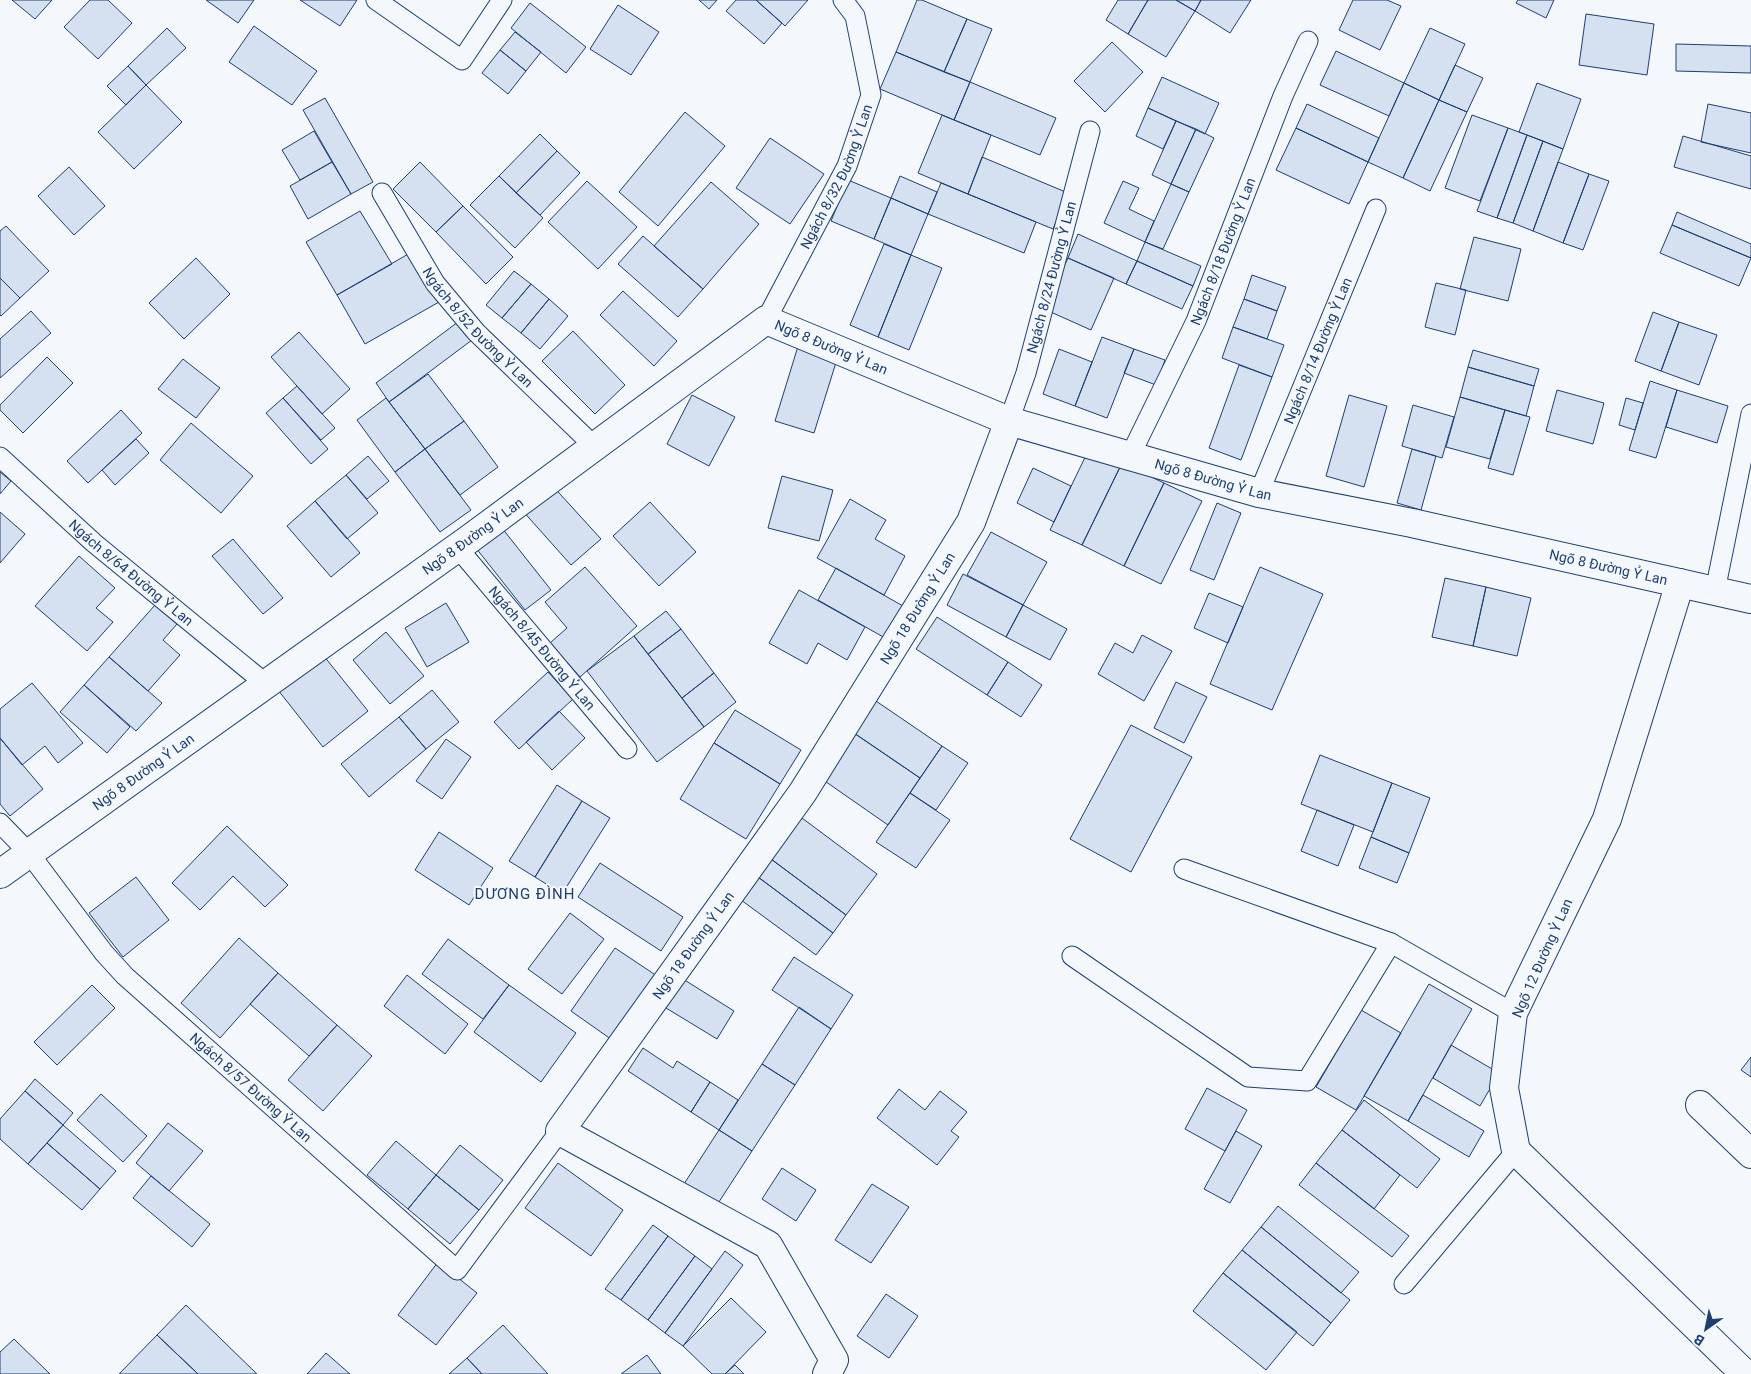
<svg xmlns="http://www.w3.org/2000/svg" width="1751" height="1374" font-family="Roboto,sans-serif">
	<rect width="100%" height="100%" fill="#f4f7fb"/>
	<path fill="#d5e0f0" stroke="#1d3f73" d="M12,0H52L35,19Z
		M90,0H108L132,23L98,59L64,27Z
		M206,0H254L238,23Z
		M300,0H357L340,26Z
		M699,0H717L709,9Z
		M736,0H756L782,23L764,44L726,11Z
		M756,0H808L785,26Z
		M917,0H922L967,19L944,72L896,52Z
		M1118,0H1148L1128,34L1106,20Z
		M1148,0H1176L1195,11L1166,57L1128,34Z
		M1176,0H1201L1195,11Z
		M1201,0H1251L1230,33L1195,11Z
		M1353,0H1387L1401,6L1380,50L1339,30Z
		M1518,0H1554L1546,18L1516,3Z
		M530,3L586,47L566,73L511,28Z
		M618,5L659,32L631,75L590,49Z
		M1586,14L1654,24L1647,75L1579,65Z
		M967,19L992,29L970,82L944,72Z
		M254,26L317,71L292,105L229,62Z
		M167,28L186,48L146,85L128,66Z
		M1430,28L1465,44L1439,100L1404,83Z
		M515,32L541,52L526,71L500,50Z
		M1112,42L1143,72L1105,112L1074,81Z
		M1676,44L1751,46V73L1676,71Z
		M500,50L526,71L508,94L482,73Z
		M1336,51L1404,83L1389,116L1320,85Z
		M896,52L970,82L954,120L880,89Z
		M1455,65L1483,78L1467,112L1439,100Z
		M128,66L146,85L126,105L107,86Z
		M1162,77L1219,103L1205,134L1148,108Z
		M970,82L1056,118L1040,155L954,120Z
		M1404,83L1439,100L1403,178L1368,162Z
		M1537,83L1581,99L1563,149L1519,132Z
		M146,85L182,122L134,169L98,132Z
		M325,98L373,182L351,194L303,110Z
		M1439,100L1467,112L1430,191L1403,178Z
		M1307,104L1379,138L1368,162L1296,128Z
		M1708,104L1751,113V153L1701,142Z
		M1148,108L1176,121L1163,149L1136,136Z
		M685,112L725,146L658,226L619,192Z
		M942,115L991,135L968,194L918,173Z
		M1472,115L1508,128L1480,201L1445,188Z
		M1176,121L1196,129L1171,184L1152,175Z
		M1296,128L1368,162L1349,204L1276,170Z
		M1508,128L1527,135L1497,218L1477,211Z
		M1196,129L1214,138L1189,192L1171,184Z
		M314,131L332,162L300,180L282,150Z
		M540,134L557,151L516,193L499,176Z
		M1527,135L1543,141L1513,223L1497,218Z
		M1683,136L1751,156V189L1674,167Z
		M770,138L824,174L790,224L736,188Z
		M1543,141L1563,149L1533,231L1513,223Z
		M557,151L580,173L540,215L516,193Z
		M982,157L1068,193L1053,229L968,194Z
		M332,162L351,194L308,219L290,186Z
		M420,162L463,206L436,232L393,189Z
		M1558,162L1589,174L1563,243L1533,231Z
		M69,167L105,206L74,235L38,196Z
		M1589,174L1609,181L1583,250L1563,243Z
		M499,176L543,218L515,248L470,205Z
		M900,176L937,192L928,214L891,198Z
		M848,180L891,198L874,239L831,221Z
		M587,181L637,227L598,269L548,222Z
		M1123,181L1139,188L1129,209L1154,221L1145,242L1104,223Z
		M711,182L759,224L703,289L654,246Z
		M941,183L1036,222L1024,253L928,214Z
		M1171,184L1189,192L1163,249L1145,242Z
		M891,198L928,214L911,255L874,239Z
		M463,206L513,257L486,284L436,232Z
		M360,211L392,264L337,295L306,242Z
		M1677,212L1751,244V258L1672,225Z
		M1672,225L1751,258L1739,286L1660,253Z
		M6,226L49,271L20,298L0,278V231Z
		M1078,234L1137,261L1126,284L1068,258Z
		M643,236L703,289L678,317L618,264Z
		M1474,237L1521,249L1508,301L1460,289Z
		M1145,242L1201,266L1193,286L1137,261Z
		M884,244L911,255L878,337L850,325Z
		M410,253L439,302L365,344L337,295Z
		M911,255L942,268L909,350L878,337Z
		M196,258L230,294L184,339L149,303Z
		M1068,258L1114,278L1091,330L1044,309Z
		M1137,261L1193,286L1182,309L1126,284Z
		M514,271L531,284L502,318L486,305Z
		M1252,275L1286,287L1277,311L1244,299Z
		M0,278L20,298L1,316L0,315Z
		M1436,283L1466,290L1455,335L1425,327Z
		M531,284L549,299L521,333L502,318Z
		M623,291L677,341L654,366L600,315Z
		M549,299L568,316L540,349L521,333Z
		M1244,299L1277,311L1267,339L1233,327Z
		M31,311L51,333L0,378V339Z
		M1653,312L1679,322L1661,371L1635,361Z
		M458,322L472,340L389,402L376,383Z
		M1679,322L1717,335L1699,385L1661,371Z
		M1233,327L1284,345L1272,377L1222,358Z
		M573,331L625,385L595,414L542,361Z
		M299,332L350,389L322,414L271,357Z
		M1102,337L1134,349L1107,418L1075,406Z
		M799,343L838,356L814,433L775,421Z
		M1059,349L1092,362L1075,406L1043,394Z
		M1134,349L1165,360L1156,385L1124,373Z
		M1473,350L1539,369L1534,386L1468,367Z
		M47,357L73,383L23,433L0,410V405Z
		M183,359L220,388L196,418L158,389Z
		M1239,365L1272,377L1241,460L1209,448Z
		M1468,367L1534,386L1526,416L1460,397Z
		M428,374L464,421L425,449L389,402Z
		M1650,381L1677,390L1656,458L1629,450Z
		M297,386L335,428L321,440L283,398Z
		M1557,390L1604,403L1593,444L1546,431Z
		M1677,390L1728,406L1717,443L1666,427Z
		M692,395L735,417L709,466L667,444Z
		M1349,395L1387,406L1364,487L1326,476Z
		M1460,397L1505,410L1490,459L1446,447Z
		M283,398L328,449L311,464L266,413Z
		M386,398L425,449L395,472L357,420Z
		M1626,398L1643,403L1635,430L1619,425Z
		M1413,405L1454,417L1442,458L1402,446Z
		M121,410L142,433L88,483L67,461Z
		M1505,410L1530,417L1513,475L1488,468Z
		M464,421L498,467L460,495L425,449Z
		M191,423L253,476L221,513L160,460Z
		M136,439L149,453L115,485L102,470Z
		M1090,447L1122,463L1082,545L1050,530Z
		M425,449L471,510L440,532L395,472Z
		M1412,449L1436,456L1421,510L1397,503Z
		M368,456L389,481L367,499L346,475Z
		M1122,463L1164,483L1124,566L1082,545Z
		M1033,468L1071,486L1054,522L1017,503Z
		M0,472L11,481L0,494Z
		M346,475L378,513L347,539L315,501Z
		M782,476L833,490L819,541L768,528Z
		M550,483L601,539L571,565L521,509Z
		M1164,483L1202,501L1161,584L1124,566Z
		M850,499L886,520L875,539L905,556L884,595L817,558Z
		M315,501L360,553L331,577L287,526Z
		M650,502L696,552L659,586L613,536Z
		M1217,503L1241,513L1214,580L1190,570Z
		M0,512L25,534L0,563Z
		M498,523L551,590L525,610L472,543Z
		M991,532L1047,562L1023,605L967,575Z
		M233,539L283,598L263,614L212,556Z
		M79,556L115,588L96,608L113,622L87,651L35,606Z
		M585,567L637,626L580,677L550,643L567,628L545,602Z
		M1260,567L1323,594L1272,710L1210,684Z
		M836,568L903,606L885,638L818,600Z
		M963,574L1023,605L1006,637L947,605Z
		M1445,578L1486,587L1473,646L1432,637Z
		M1486,587L1531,598L1517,656L1473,646Z
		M799,590L865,627L847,660L818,643L807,664L769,643Z
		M1209,593L1243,607L1228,643L1194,628Z
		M446,603L469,642L427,667L405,628Z
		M155,605L177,624L163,640L180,655L148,691L109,657Z
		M1023,605L1067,629L1050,660L1006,637Z
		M666,611L681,629L648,654L634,636Z
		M937,617L1008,662L987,695L916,649Z
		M681,629L714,673L682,698L648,654Z
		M386,632L424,676L390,704L353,660Z
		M1142,635L1172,651L1144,701L1098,674L1115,643L1133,653Z
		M634,636L704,727L657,762L587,671Z
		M319,650L368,711L323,747L274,685Z
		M109,657L162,703L136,731L84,685Z
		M1008,662L1042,685L1021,717L987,695Z
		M548,672L573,699L519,749L494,722Z
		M714,673L736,702L704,727L682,698Z
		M1176,682L1207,697L1184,743L1154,728Z
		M32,683L83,743L58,763L45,746L22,765L0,738V709Z
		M84,685L130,727L107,753L60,712Z
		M432,690L459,722L426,749L399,717Z
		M873,699L942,746L920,778L851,731Z
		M735,710L801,750L780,784L714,743Z
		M559,711L585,738L552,770L526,742Z
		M399,717L426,749L369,797L341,764Z
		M1131,725L1192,757L1131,872L1070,839Z
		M851,731L920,778L888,825L819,777Z
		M0,738L43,789L10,816L0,804Z
		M446,739L471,757L442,799L416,781Z
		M714,743L780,784L746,839L680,799Z
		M942,746L968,763L936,810L910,793Z
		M1320,755L1392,783L1373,832L1301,804Z
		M1392,783L1430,798L1409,853L1371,837Z
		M557,785L582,801L535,877L509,861Z
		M910,793L950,820L916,868L876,842Z
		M582,801L610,818L562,894L535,877Z
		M1317,810L1354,825L1338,866L1301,851Z
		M802,818L877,874L846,915L771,859Z
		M227,826L288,885L265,907L233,876L200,910L172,883Z
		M439,832L493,868L469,905L415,870Z
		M1371,837L1409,853L1397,883L1359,868Z
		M771,859L846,915L833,933L758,877Z
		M600,863L683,917L661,951L578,897Z
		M136,877L169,920L123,957L89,913Z
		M758,877L833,933L816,955L741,900Z
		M570,913L604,939L562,994L528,969Z
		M239,938L278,973L220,1038L181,1003Z
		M448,939L509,985L483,1019L422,974Z
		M615,948L660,978L615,1042L571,1011Z
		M794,957L853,995L831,1029L772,990Z
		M278,973L337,1025L309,1056L250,1004Z
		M407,975L468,1024L445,1054L384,1006Z
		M683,979L734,1011L717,1039L666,1008Z
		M1429,984L1472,1009L1408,1121L1364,1096Z
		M92,985L115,1008L57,1065L34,1042Z
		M509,985L576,1033L541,1082L474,1032Z
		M799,1007L831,1029L795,1085L762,1064Z
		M1361,1010L1401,1033L1356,1110L1316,1087Z
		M337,1025L372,1056L323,1111L288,1080Z
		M1451,1045L1499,1073L1480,1106L1433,1078Z
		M643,1048L673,1068L677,1061L710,1082L691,1112L628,1071Z
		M1751,1057V1077L1741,1070Z
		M762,1064L795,1085L752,1151L719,1130Z
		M35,1079L73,1113L63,1125L25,1091Z
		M710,1082L738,1100L719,1130L691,1112Z
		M1207,1088L1247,1110L1225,1151L1185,1129Z
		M899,1089L925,1110L940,1091L967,1112L951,1131L959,1137L937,1165L877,1118Z
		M25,1091L63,1125L28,1164L0,1139V1119Z
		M101,1094L147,1136L123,1162L77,1120Z
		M1423,1095L1484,1131L1469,1157L1408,1121Z
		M1364,1100L1440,1159L1417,1188L1342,1130Z
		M168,1123L203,1151L169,1191L136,1163Z
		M63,1125L116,1171L100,1189L47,1143Z
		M719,1130L752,1151L715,1208L682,1187Z
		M1342,1130L1400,1175L1374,1209L1316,1163Z
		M1236,1131L1262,1146L1230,1203L1204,1189Z
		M396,1141L436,1175L408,1209L367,1175Z
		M47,1143L100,1189L82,1210L28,1164Z
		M460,1145L503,1180L479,1210L436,1175Z
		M558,1163L623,1210L591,1256L525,1208Z
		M1316,1163L1409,1236L1392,1257L1299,1185Z
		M782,1168L816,1190L796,1221L762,1199Z
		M436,1175L479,1210L450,1244L408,1209Z
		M151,1176L210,1224L192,1247L133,1198Z
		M872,1184L909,1207L871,1263L835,1240Z
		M1278,1206L1359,1272L1341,1293L1261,1227Z
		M653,1225L668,1236L621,1300L605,1289Z
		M1261,1227L1350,1300L1331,1323L1242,1250Z
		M668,1236L695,1256L648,1320L621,1300Z
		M1242,1250L1331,1323L1313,1346L1223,1273Z
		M725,1251L743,1265L683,1346L665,1333Z
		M695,1256L712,1269L665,1333L648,1320Z
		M438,1262L477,1293L436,1345L398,1315Z
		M1223,1273L1297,1332L1266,1370L1193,1311Z
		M886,1294L918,1316L889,1358L857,1336Z
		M731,1298L766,1332L725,1374H712L683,1346Z
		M186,1305L257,1374H198L157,1335Z
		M503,1325L548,1374H482L467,1358Z
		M157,1335L198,1374H119Z
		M14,1339L50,1374H0V1352Z
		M326,1353L350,1374H307Z
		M647,1355L661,1374H621Z
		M467,1358L482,1374H449Z
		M735,1365L744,1374H725Z"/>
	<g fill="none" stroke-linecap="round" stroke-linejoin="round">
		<defs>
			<g id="lane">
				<path d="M376,0L462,60L502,0"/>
				<path id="s1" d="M382,193L435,283L476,332L595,447"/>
				<path id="s2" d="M766,320L847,166L871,95L855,16L843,0"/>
				<path id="s3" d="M1009,421L1026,373L1090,131"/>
				<path id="s4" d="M1130,456L1196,321L1283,96L1308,41"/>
				<path id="s5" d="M0,457L94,543L266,684"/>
				<path id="s6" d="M1259,493L1376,209"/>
				<path id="s7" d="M457,547L627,749"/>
				<path d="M1715,591L1751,414"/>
				<path id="s8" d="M0,823L29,853L104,953L125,976L457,1270L560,1131"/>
				<path d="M1184,869L1391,943"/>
				<path d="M1072,956L1248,1077L1307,1081L1391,943L1513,1013"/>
				<path d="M1404,1284L1516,1151"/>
			</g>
			<g id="street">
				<path d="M1680,583L1607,819L1513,1013L1504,1088L1516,1151L1745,1374"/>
				<path id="s9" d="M0,874L468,540L766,320L1009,421L1130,456L1259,493L1412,523L1751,599"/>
				<path d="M1700,1105L1751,1154"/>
				<path id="s10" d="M827,1374L834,1360L768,1245L560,1131L803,792L971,522L1009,421"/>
			</g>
		</defs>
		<use href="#lane" stroke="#1d3f73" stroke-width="21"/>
		<use href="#street" stroke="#1d3f73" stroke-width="30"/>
		<use href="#lane" stroke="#f4f7fb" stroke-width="19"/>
		<use href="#street" stroke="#f4f7fb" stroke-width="28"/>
	</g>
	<g text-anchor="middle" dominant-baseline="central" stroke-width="4" stroke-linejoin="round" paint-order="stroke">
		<g font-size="14" fill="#1d3f73" stroke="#f4f7fb">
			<text stroke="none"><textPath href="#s2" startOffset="160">Ngách 8/32 Đường Ỷ Lan</textPath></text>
			<text stroke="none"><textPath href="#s4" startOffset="225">Ngách 8/18 Đường Ỷ Lan</textPath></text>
			<text stroke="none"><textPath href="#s3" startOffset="150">Ngách 8/24 Đường Ỷ Lan</textPath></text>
			<text stroke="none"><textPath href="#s1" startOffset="166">Ngách 8/52 Đường Ỷ Lan</textPath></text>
			<text stroke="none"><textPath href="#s9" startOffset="1016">Ngõ 8 Đường Ỷ Lan</textPath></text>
			<text stroke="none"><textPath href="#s6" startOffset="154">Ngách 8/14 Đường Ỷ Lan</textPath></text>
			<text stroke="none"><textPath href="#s9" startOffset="1421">Ngõ 8 Đường Ỷ Lan</textPath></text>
			<text stroke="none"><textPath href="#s9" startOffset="581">Ngõ 8 Đường Ỷ Lan</textPath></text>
			<text stroke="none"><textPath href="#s9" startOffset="1826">Ngõ 8 Đường Ỷ Lan</textPath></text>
			<text stroke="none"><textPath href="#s5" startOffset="175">Ngách 8/64 Đường Ỷ Lan</textPath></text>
			<text stroke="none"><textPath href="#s10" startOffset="1019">Ngõ 18 Đường Ỷ Lan</textPath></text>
			<text stroke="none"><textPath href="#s7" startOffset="132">Ngách 8/45 Đường Ỷ Lan</textPath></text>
			<text stroke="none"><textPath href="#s9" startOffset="176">Ngõ 8 Đường Ỷ Lan</textPath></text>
			<text stroke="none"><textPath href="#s10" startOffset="614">Ngõ 18 Đường Ỷ Lan</textPath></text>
			<text transform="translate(1542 958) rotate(-66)">Ngõ 12 Đường Ỷ Lan</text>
			<text stroke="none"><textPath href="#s8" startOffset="366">Ngách 8/57 Đường Ỷ Lan</textPath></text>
		</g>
		<g font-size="15" letter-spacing="1" fill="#1d3f73" stroke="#f4f7fb">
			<text x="525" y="894">DƯƠNG ĐÌNH</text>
		</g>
	</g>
	<g transform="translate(1706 1329) rotate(213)" stroke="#f4f7fb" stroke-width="4" paint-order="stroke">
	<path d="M0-4L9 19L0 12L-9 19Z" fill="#1d3f73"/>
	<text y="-8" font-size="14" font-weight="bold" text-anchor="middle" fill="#1d3f73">B</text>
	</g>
</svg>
